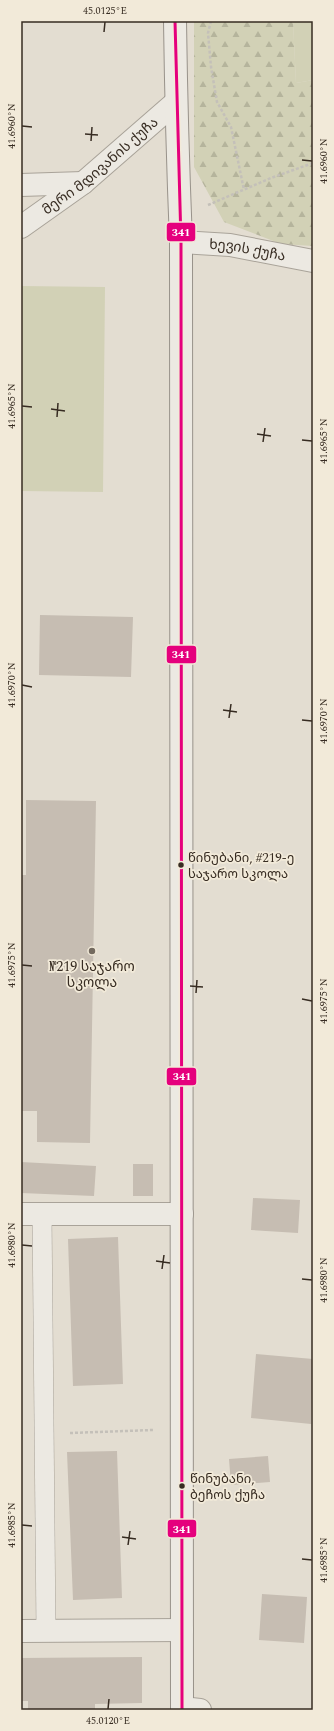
<svg xmlns="http://www.w3.org/2000/svg" width="334" height="1731" font-family="Spectral,'Noto Sans Georgian',serif">
	<defs>
		<pattern id="forest-firs" width="22" height="20" patternUnits="userSpaceOnUse"><rect width="22" height="20" fill="#d2d1b6"/><path d="M5 1l3.5 6h-7zM16 11l3.5 6h-7z" fill="#b5b49c"/></pattern>
	</defs>
	<rect width="100%" height="100%" fill="#e3ddd1"/>
	<path fill="#d2d1b6" d="M293,21H313V80L296,83Z
		M21,286L105,287L103,492L21,491Z"/>
	<path fill="url(#forest-firs)" d="M194,21H293L296,83L313,80V246L281,244L224,222L194,167Z"/>
	<path fill="#c6bdb2" d="M40,615L133,617L131,677L39,675Z
		M26,800L96,801L90,1143L37,1142V1111H21V875H26Z
		M21,1162L96,1166L94,1196L21,1193Z
		M133,1164H153V1196H133Z
		M253,1198L300,1200L298,1233L251,1230Z
		M118,1237L123,1384L73,1386L68,1239Z
		M256,1354L313,1359L311,1424L251,1418Z
		M117,1451L122,1598L73,1600L67,1452Z
		M268,1456L270,1482L231,1485L229,1459Z
		M262,1594L307,1597L304,1643L259,1640Z
		M142,1657V1703L95,1704V1710H28V1701H21V1658Z"/>
	<g fill="none" stroke-linecap="round" stroke-linejoin="round">
		<defs>
			<path id="lane" d="M42,1214L46,1631"/>
			<g id="street">
				<path d="M21,185L83,183"/>
				<path id="s1" d="M21,227L83,183L176,102"/>
				<path id="s2" d="M181,242L230,245L313,261"/>
				<path d="M21,1214H182"/>
				<path d="M21,1631L182,1630"/>
				<path d="M182,1708L200,1710"/>
			</g>
			<path id="secondary" d="M175,21C176,95 178,168 181,242L182,1710"/>
		</defs>
		<use href="#lane" stroke="#a9a399" stroke-width="20"/>
		<use href="#street" stroke="#a9a399" stroke-width="24"/>
		<use href="#secondary" stroke="#98928a" stroke-width="24"/>
		<path stroke="#c4c0b9" stroke-width="2.5" stroke-dasharray="3 2" stroke-linecap="butt" d="M211,21L208,33L211,67L217,102L231,127L244,190
			M208,205L271,178L313,163
			M70,1433L153,1430"/>
		<use href="#lane" stroke="#ece9e2" stroke-width="19"/>
		<use href="#street" stroke="#ece9e2" stroke-width="22"/>
		<use href="#secondary" stroke="#ece9e2" stroke-width="22"/>
		<defs>
			<path id="bus-1" d="M175,21L181,242L182,1710"/>
		</defs>
		<use href="#bus-1" stroke="#f2ead9" stroke-width="6"/>
		<use href="#bus-1" stroke="#e5007d" stroke-width="3"/>
	</g>
	<path fill="none" stroke="#372c22" stroke-width="1.5" d="M104,32L105,22M22,126L32,127M85,134L98,135M91,141L92,127M302,160L312,161M22,406L32,407M51,409L65,411M57,417L58,403M257,434L271,436M302,440L312,441M263,442L265,428M22,685L32,687M223,710L237,712M229,718L231,704M302,720L312,721M22,965L32,966M190,986L203,987M196,993L197,980M302,999L312,1001M22,1245L32,1246M156,1261L170,1263M162,1269L164,1255M302,1279L312,1280M22,1525L32,1526M122,1537L136,1539M128,1545L130,1531M302,1559L312,1560M108,1709L109,1699"/>
	<g fill="#372c22" stroke="#f2ead9" stroke-width="1.5">
		<circle cx="181" cy="865" r="3.5"/>
		<circle cx="182" cy="1486" r="3.5"/>
	</g>
	<circle fill="#736a5f" stroke="#f2ead9" stroke-width="1.5" cx="92" cy="951" r="4"/>
	<g text-anchor="middle" dominant-baseline="central" stroke-width="3.5" stroke-linejoin="round" paint-order="stroke">
		<g font-size="13" fill="#372c22" stroke="#f2ead9" text-anchor="start">
			<text x="188" y="858">წინუბანი, #219-ე<tspan x="188" dy="16">საჯარო სკოლა</tspan></text>
			<text x="190" y="1479">წინუბანი,<tspan x="190" dy="16">ბეჩოს ქუჩა</tspan></text>
		</g>
		<g font-size="14" fill="#372c22" stroke="#f2ead9">
			<text stroke="none"><textPath href="#s1" startOffset="100">მერი მდივანის ქუჩა</textPath></text>
			<text stroke="none"><textPath href="#s2" startOffset="67">ხევის ქუჩა</textPath></text>
		</g>
		<g font-size="14" fill="#372c22" stroke="#f2ead9">
			<text x="92" y="966">№219 საჯარო<tspan x="92" dy="16">სკოლა</tspan></text>
		</g>
	</g>
	<g stroke="#f2ead9" stroke-width="1.5">
		<rect x="166" y="222" width="30" height="20" rx="4" fill="#e5007d"/>
		<rect x="166" y="645" width="31" height="19" rx="4" fill="#e5007d"/>
		<rect x="166" y="1067" width="31" height="19" rx="4" fill="#e5007d"/>
		<rect x="167" y="1519" width="30" height="19" rx="4" fill="#e5007d"/>
	</g>
	<g font-size="11" text-anchor="middle" font-weight="bold" fill="#fff">
		<text x="181" y="236">341</text>
		<text x="181" y="658">341</text>
		<text x="182" y="1080">341</text>
		<text x="182" y="1533">341</text>
	</g>
	<rect width="334" height="1731" fill="none" stroke="#f2ead9" stroke-width="44"/>
	<rect x="22" y="22" width="290" height="1687" fill="none" stroke="#372c22" stroke-width="1.5"/>
	<g font-size="10" text-anchor="middle" fill="#372c22">
		<text x="105" y="14">45.0125°E</text>
		<text transform="translate(11 126) rotate(-90)" y="4">41.6960°N</text>
		<text transform="translate(323 161) rotate(-90)" y="4">41.6960°N</text>
		<text transform="translate(11 406) rotate(-90)" y="4">41.6965°N</text>
		<text transform="translate(323 441) rotate(-90)" y="4">41.6965°N</text>
		<text transform="translate(11 685) rotate(-90)" y="4">41.6970°N</text>
		<text transform="translate(323 721) rotate(-90)" y="4">41.6970°N</text>
		<text transform="translate(11 965) rotate(-90)" y="4">41.6975°N</text>
		<text transform="translate(323 1001) rotate(-90)" y="4">41.6975°N</text>
		<text transform="translate(11 1245) rotate(-90)" y="4">41.6980°N</text>
		<text transform="translate(323 1280) rotate(-90)" y="4">41.6980°N</text>
		<text transform="translate(11 1525) rotate(-90)" y="4">41.6985°N</text>
		<text transform="translate(323 1560) rotate(-90)" y="4">41.6985°N</text>
		<text x="108" y="1724">45.0120°E</text>
	</g>
</svg>
